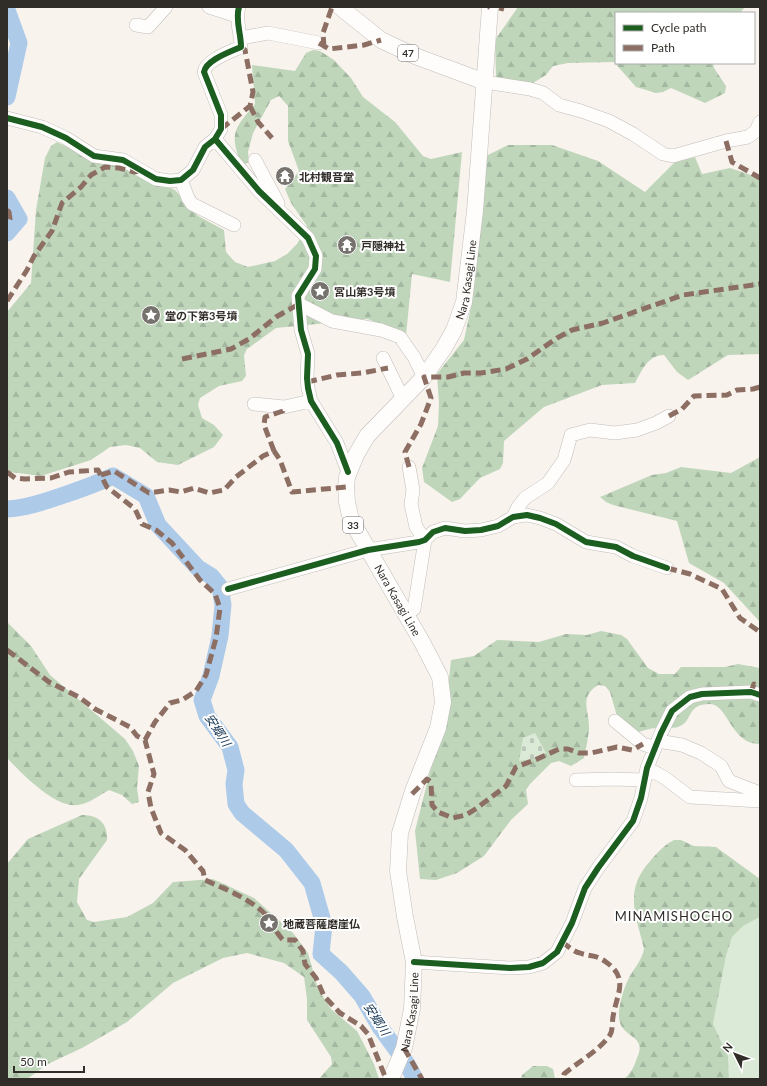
<svg xmlns="http://www.w3.org/2000/svg" width="767" height="1086" font-family="Lato,'Noto Sans JP',sans-serif">
	<defs>
		<pattern id="forest-firs" width="22" height="20" patternUnits="userSpaceOnUse"><rect width="22" height="20" fill="#bfd6bb"/><path d="M5 1l3.5 6h-7zM16 11l3.5 6h-7z" fill="#a4b8a1"/></pattern>
		<pattern id="cemetery-stones" width="16" height="16" patternUnits="userSpaceOnUse"><rect width="16" height="16" fill="#dbe9d7"/><path d="M2 7V4a2 2 0 0 1 4 0v3zM10 15v-3a2 2 0 0 1 4 0v3z" fill="#bcc8b9"/></pattern>
	</defs>
	<rect width="100%" height="100%" fill="#f9f3ee"/>
	<path fill="#dbe9d7" d="M760,917V1079H729L728,1056L713,1024L726,956L732,937L743,926Z"/>
	<path fill="url(#forest-firs)" d="M518,7H745L740,13H616V63H713L714,68L726,86L725,93L705,103L671,88L663,92L656,93L636,87L614,62L568,63L553,66L546,75L533,83L496,78L495,40Z
		M313,50L320,51L334,60L351,78L363,97L395,122L423,156L431,159L462,152L450,282L412,274L406,336L368,319L276,328L247,349L244,355L246,376L242,381L219,386L200,398L198,405L202,418L214,425L223,435L214,447L178,465L157,462L140,448L126,445L110,447L91,460L41,476L10,472L7,469V312L31,283L36,210L45,158L51,146L57,142L95,161L125,164L175,190L198,216L224,230L226,252L235,262L248,267L275,261L287,254L297,244L307,226L291,203L285,189L299,171L288,141V106L279,96L271,100L253,133L248,152L249,162L242,165C228,133 235,128 255,104L252,65L295,71L306,53Z
		M508,145H552L598,161L645,192L675,162L695,157L702,174L730,168L760,178V354L728,355L688,380L677,372L664,355C648,355 642,370 635,383L602,385L544,407L504,441L503,463L500,469L480,478L460,499L452,502L424,482L422,468L438,426L439,404L437,374L464,340L471,307L484,157Z
		M760,457V622L724,583L689,563L677,521L613,505L606,502L600,497L652,475L666,473L681,467L731,473Z
		M7,622L31,646L50,675L125,739L133,751L139,766L137,788L139,802L132,804L122,795L109,790C100,795 88,804 78,805C56,809 21,773 7,758Z
		M601,631L621,635L627,639L648,668L659,674H675L681,667H725L738,664L760,668V744C731,745 728,704 710,704C686,704 693,721 680,726C673,730 663,726 656,728C645,729 633,734 623,737L610,692L605,686L598,685C578,698 590,711 589,730C588,739 586,749 584,758L571,766L559,761L551,763L530,784L526,790L528,804L511,820L484,856L457,873L436,880L420,879L415,831L446,708L451,660L474,656L497,640L539,642L566,634L587,635Z
		M82,815C99,815 108,824 107,840L79,879L77,902L87,920L94,922L127,917L153,903L173,882L213,879L254,898L293,933L308,953L318,989L331,1009L357,1031L374,1064L379,1079H319L332,1064L331,1057L307,1020V999L304,977L284,963L247,953L223,958L173,983L127,1022L82,1048L48,1064L27,1079H7V864L28,839Z
		M674,840H681L694,846L716,847L760,879V917L743,926L732,937L726,956L713,1024L728,1056L729,1079H624C631,1073 634,1067 637,1058C648,1034 621,1039 619,1018C618,1007 624,986 630,976C635,967 642,960 644,949C636,915 623,890 651,860C658,852 664,845 674,840Z
		M533,1066H547L553,1069L555,1079H521L522,1075Z"/>
	<path fill="url(#cemetery-stones)" d="M535,733L546,753L533,759L519,761L523,738Z"/>
	<g fill="none" stroke-linecap="round" stroke-linejoin="round">
		<path stroke="#adcbe9" stroke-width="17" d="M7,10L19,43L7,97
			M7,198L19,219L7,233
			M7,509C26,508 43,502 61,496C79,490 96,484 113,476L146,496L158,525L198,568L211,576L220,587L223,605L220,636L211,676L202,700L207,716L230,747L236,770L234,784L236,804L242,813L286,850L312,883L324,925L321,954L341,972L362,996L380,1027L407,1064L415,1079"/>
		<defs>
			<path id="minor" d="M209,7L237,16
				M136,25L148,27L166,7
				M241,38L268,33L319,43
				M485,82L530,89L543,93L559,105L581,111L609,121L633,134L663,154L673,156L726,141L748,137L756,131L760,122
				M7,118L42,127L66,138L94,156L123,160L156,179L170,181L181,180L193,170L205,147L215,139L221,129V115L204,72C206,60 230,52 241,47C241,33 235,20 239,7
				M215,139L259,191L308,238L316,256L315,269L298,296L301,330L308,354L307,378L308,388L311,401L337,443L348,472
				M255,160L278,203
				M181,180L188,198L192,204L234,225
				M299,304L332,321L381,330L400,337L414,357L424,377
				M383,358L403,399
				M254,404L284,407L311,401
				M513,517L518,507L525,498L548,483L564,460L571,435L590,430L615,433L637,430L656,423L669,416
				M228,589L368,550L419,542L425,540L433,532L445,528L465,531L481,530L498,526L513,517L527,515L540,518L556,524L586,542L616,547L633,556L667,568
				M405,613L414,609L425,540L416,527L411,504L413,490L409,467
				M615,721L643,744L655,748
				M658,741L682,745L701,753L721,766L729,781L760,793
				M647,768L665,778L690,797L760,801
				M576,780L613,779L644,780
				M414,962L510,968L529,967L543,963L557,952L572,923L585,888L598,868L633,821L641,798L647,768L661,733L672,711L690,697L702,694L751,692L760,695"/>
			<g id="major">
				<path d="M340,7L381,40L415,56L485,82"/>
				<path id="s1" d="M391,1079L404,1048L412,1009L414,962L405,917L398,871L400,833L413,791L438,728L443,702L440,677L422,642L351,520L347,502L346,487L347,477L356,455L367,436L424,377L444,348L454,330L464,302L475,211L490,7"/>
			</g>
		</defs>
		<use href="#minor" stroke="#c1bdb9" stroke-width="14"/>
		<use href="#major" stroke="#c1bdb9" stroke-width="17"/>
		<use href="#minor" stroke="#fefdfc" stroke-width="13"/>
		<use href="#major" stroke="#fefdfc" stroke-width="16"/>
		<path stroke="#8d6e63" stroke-width="5" stroke-dasharray="10 5" stroke-linecap="butt" d="M489,7L490,8
			M501,11L502,7
			M319,43L329,49L364,45L381,40
			M324,47L323,33L332,7
			M250,106L258,122L272,138
			M221,129L250,106L253,92L245,50L241,47
			M726,141L732,162L760,178
			M7,210L9,212L10,219L7,223
			M7,301L27,270L34,256L52,231L62,203L81,187L91,175L105,167L119,168L134,172L139,171
			M182,359L231,349L249,339L276,317L299,304
			M307,382L337,375L362,373L388,368
			M669,416L682,409L694,396L727,395L737,390L753,389L760,387
			M274,451L264,425L265,417L283,411L284,407
			M409,467L405,452L421,424L431,398L424,377H448L464,373H481L506,369L527,359L557,338L572,330L603,323L683,295L760,284
			M7,472L15,478L25,479L51,478L69,472L98,470L107,487L135,509L142,524L156,530L172,543L200,580L215,594L220,608L216,638L206,675L196,691L182,700L170,703L155,722L145,740
			M101,475L114,471L149,493L169,490L181,492L194,488L209,493L224,490L236,477L263,456L274,451L280,460L292,492L346,487
			M667,568L690,574L722,589L740,618L760,632
			M7,650L49,682L79,697L95,709L130,727L137,736L145,740L154,774L148,792L151,808L161,833L185,850L203,871L205,880C225,889 246,897 263,912C272,920 274,931 283,940H295L303,951L305,964L316,978L324,996L340,1013L361,1026L368,1034L386,1079
			M751,692L754,684L760,686
			M412,794L427,779L431,782L432,805L438,812L453,818L466,815L477,808L506,786L516,767L535,760L559,749H568L579,753H591L617,747L632,750L643,744
			M562,942C568,946 574,952 580,953C591,957 595,954 606,962C630,979 616,995 613,1017C612,1022 613,1030 610,1035C600,1050 578,1062 564,1074L563,1079
			M404,1048L422,1079"/>
		<defs>
			<path id="cycleway" d="M7,118L42,127L66,138L94,156L123,160L156,179L170,181L181,180L193,170L205,147L215,139L221,129V115L204,72C206,60 230,52 241,47C241,33 235,20 239,7
				M215,139L259,191L308,238L316,256L315,269L298,296L301,330L308,354L307,378L308,388L311,401L337,443L348,472
				M228,589L368,550L419,542L425,540L433,532L445,528L465,531L481,530L498,526L513,517L527,515L540,518L556,524L586,542L616,547L633,556L667,568
				M414,962L510,968L529,967L543,963L557,952L572,923L585,888L598,868L633,821L641,798L647,768L661,733L672,711L690,697L702,694L751,692L760,695"/>
		</defs>
		<use href="#cycleway" stroke="#fff" stroke-width="8"/>
		<use href="#cycleway" stroke="#1b5e20" stroke-width="6"/>
	</g>
	<defs>
		<symbol id="temple-disc" viewBox="-11 -11 22 22"><circle r="9.5" fill="#76726d" stroke="#fff"/><path d="M0-6L5-2H3V0L6.5 2.5H4V6H1.5V3h-3V6H-4V2.5H-6.5L-3 0V-2H-5Z" fill="#fff"/></symbol>
		<symbol id="sight-disc" viewBox="-11 -11 22 22"><circle r="9.5" fill="#76726d" stroke="#fff"/><path d="M0-6L1.8-2.2L6-1.7L2.9 1.2L3.7 5.4L0 3.3L-3.7 5.4L-2.9 1.2L-6-1.7L-1.8-2.2Z" fill="#fff"/></symbol>
	</defs>
	<g fill-rule="evenodd">
		<use href="#temple-disc" x="274" y="165" width="22" height="22"/>
		<use href="#temple-disc" x="336" y="234" width="22" height="22"/>
		<use href="#sight-disc" x="309" y="280" width="22" height="22"/>
		<use href="#sight-disc" x="140" y="304" width="22" height="22"/>
		<use href="#sight-disc" x="258" y="912" width="22" height="22"/>
	</g>
	<g text-anchor="middle" dominant-baseline="central" stroke-width="4" stroke-linejoin="round" paint-order="stroke">
		<g fill="#fff" stroke="#6e6b68" stroke-width="1">
			<rect x="398" y="45" width="20" height="16" rx="3"/>
			<rect x="343" y="517" width="20" height="16" rx="3"/>
		</g>
		<g font-size="10" font-weight="bold" fill="#302c28">
			<text x="408" y="53">47</text>
			<text x="353" y="525">33</text>
		</g>
		<g font-size="11" font-weight="bold" fill="#302c28" stroke="#fff" text-anchor="start">
			<text x="299" y="176">北村観音堂</text>
			<text x="361" y="245">戸隠神社</text>
			<text x="334" y="291">宮山第3号墳</text>
			<text x="165" y="315">堂の下第3号墳</text>
			<text x="283" y="923">地蔵菩薩磨崖仏</text>
		</g>
		<g font-size="11" fill="#302c28" stroke="#fff">
			<text stroke="none"><textPath href="#s1" startOffset="874">Nara Kasagi Line</textPath></text>
			<text transform="translate(398 600) rotate(60)">Nara Kasagi Line</text>
			<text stroke="none"><textPath href="#s1" startOffset="70">Nara Kasagi Line</textPath></text>
		</g>
		<g font-size="12" font-style="italic" fill="#0e2f4d" stroke="#fff">
			<text transform="translate(218 730) rotate(57)">安郷川</text>
			<text transform="translate(377 1019) rotate(57)">安郷川</text>
		</g>
		<g font-size="13" letter-spacing="1" fill="#302c28" stroke="#fff">
			<text x="674" y="916">MINAMISHOCHO</text>
		</g>
	</g>
	<rect width="767" height="1086" fill="none" stroke="#302c28" stroke-width="16"/>
	<rect x="615" y="12" width="140" height="52" fill="#ffffff" stroke="#acaba9"/>
	<rect x="623" y="25" width="20" height="6" fill="#1b5e20" stroke="#acaba9"/>
	<text x="651" y="32" font-size="12" fill="#302c28">Cycle path</text>
	<rect x="623" y="45" width="20" height="6" fill="#8d6e63" stroke="#acaba9"/>
	<text x="651" y="52" font-size="12" fill="#302c28">Path</text>
	<g transform="translate(735 1054) rotate(312)" stroke="#ffffff" stroke-width="3" paint-order="stroke">
	<path d="M0-3L7 15L0 10L-7 15Z" fill="#302c28"/>
	<text y="-6" font-size="11" font-weight="bold" text-anchor="middle" fill="#302c28">N</text>
	</g>
	<path d="M14 1066v6h70v-6" fill="none" stroke="#302c28" stroke-width="2"/>
	<text x="20" y="1066" font-size="12" fill="#302c28" stroke="#ffffff" stroke-width="3" paint-order="stroke">50 m</text>
</svg>
